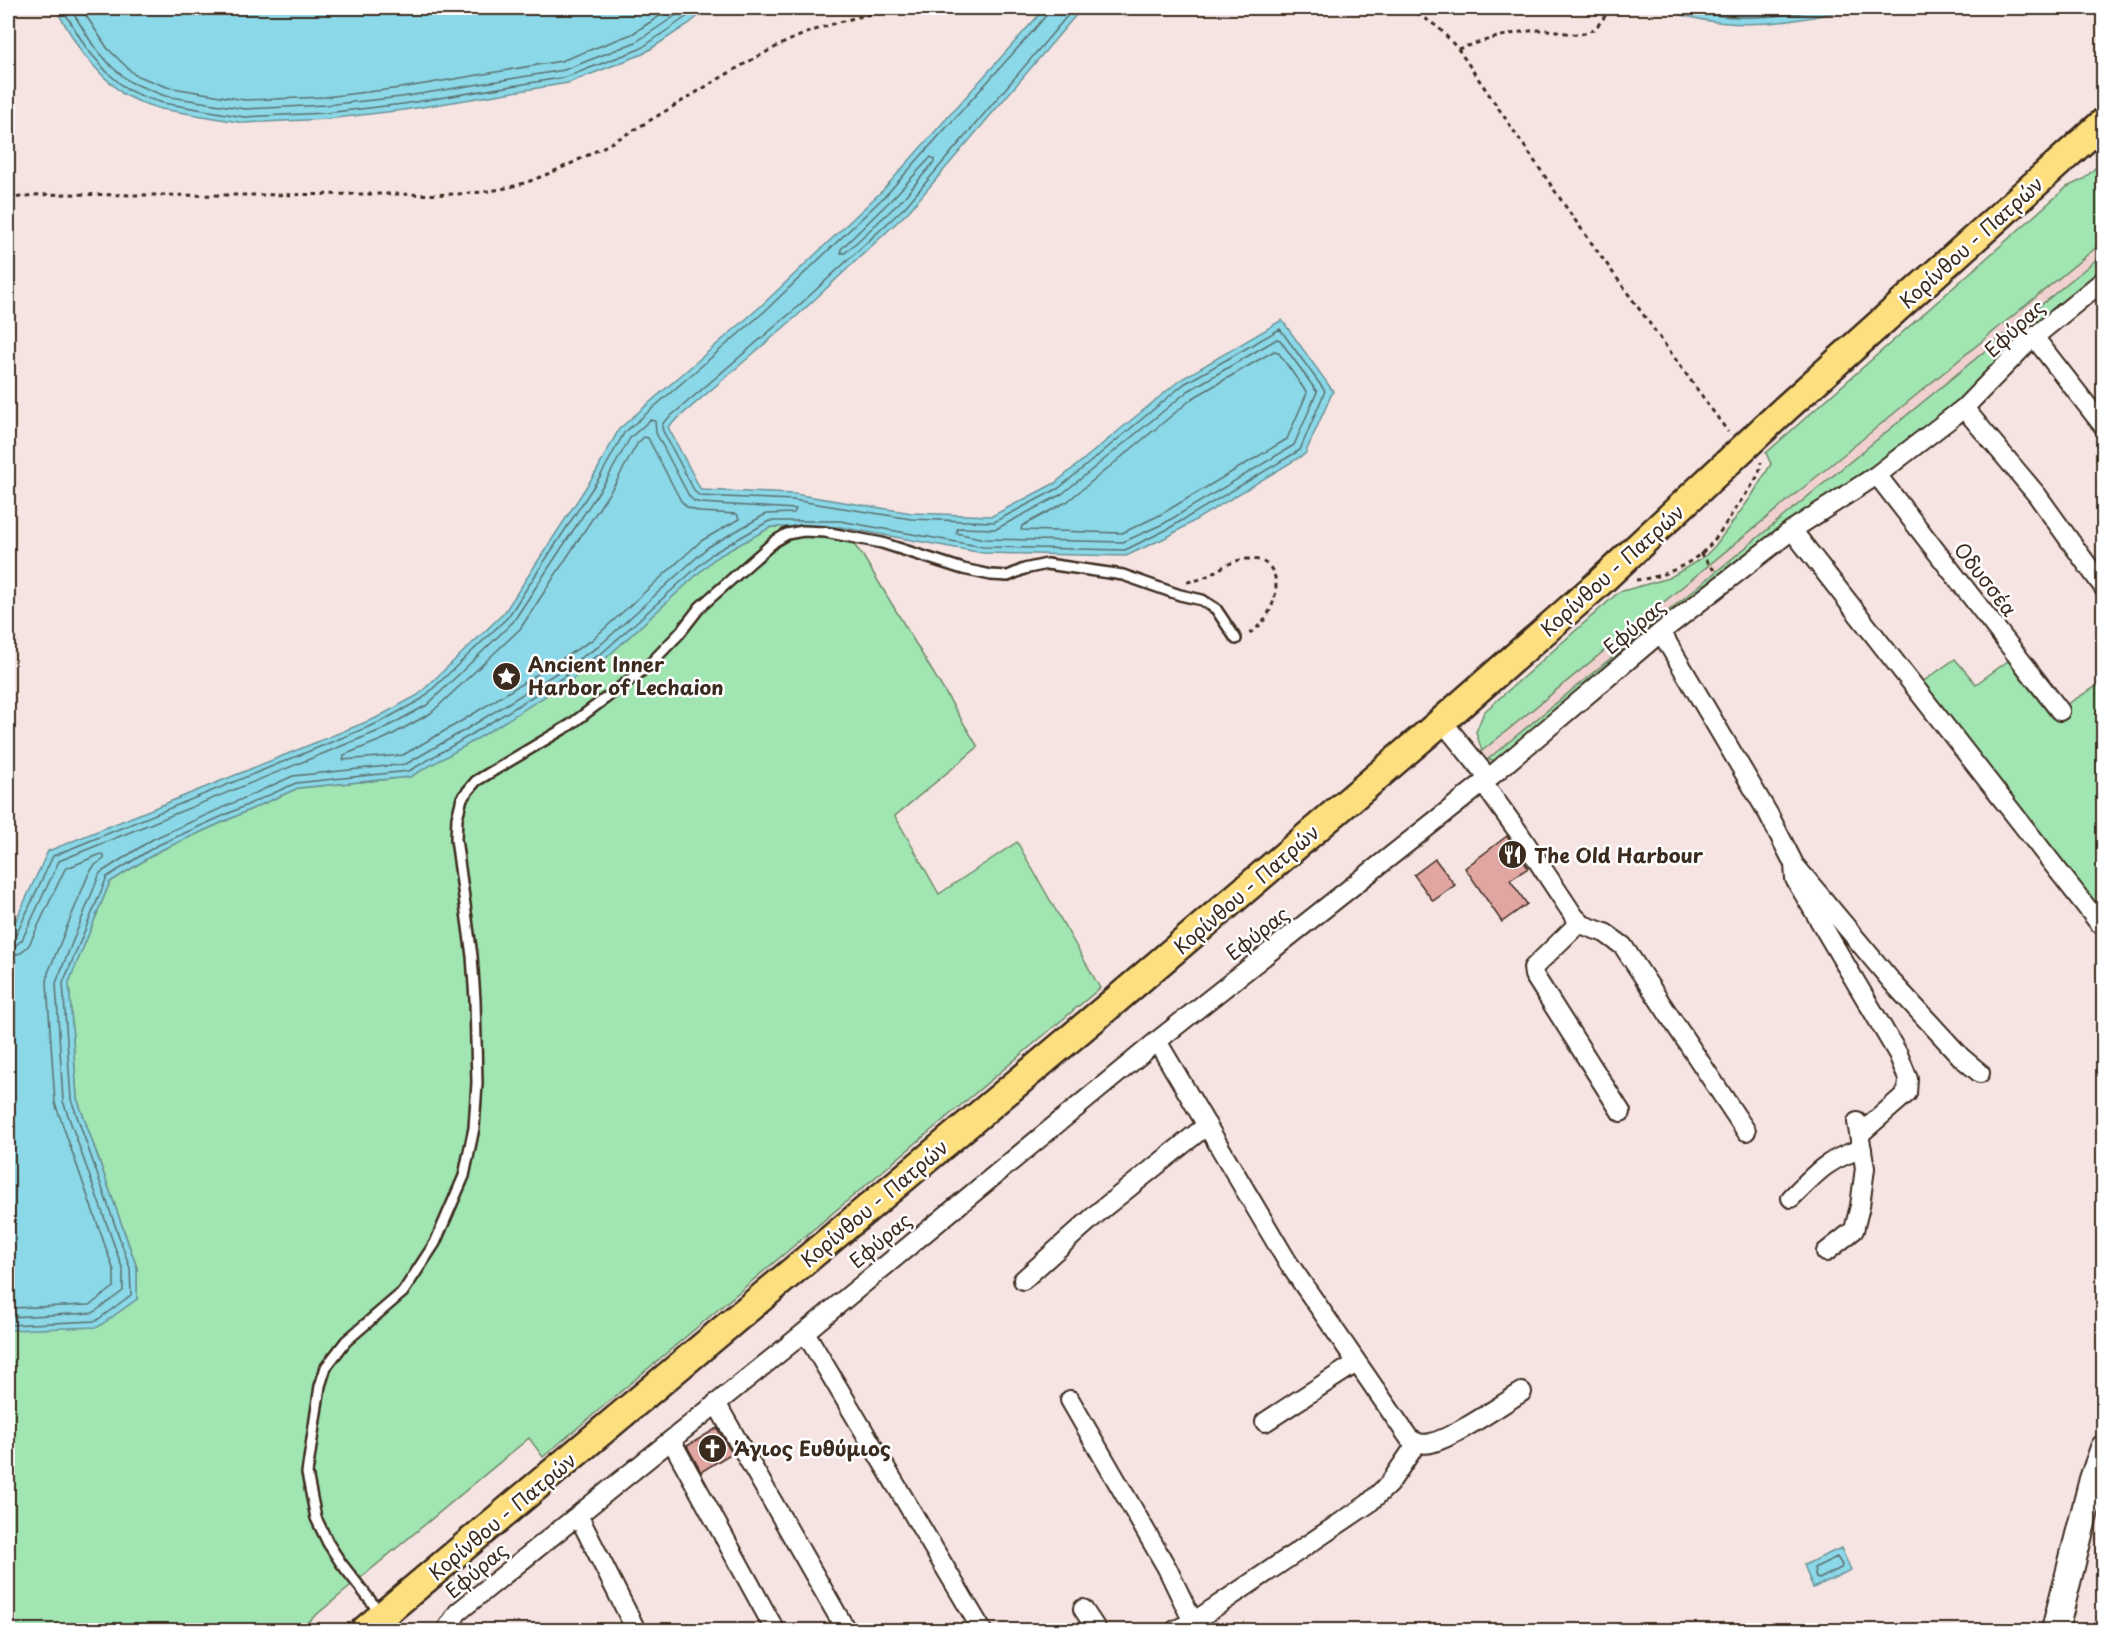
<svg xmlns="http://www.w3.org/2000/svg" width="2111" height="1638" font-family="'Playpen Sans',sans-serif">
	<rect width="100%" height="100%" fill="#f6e4e3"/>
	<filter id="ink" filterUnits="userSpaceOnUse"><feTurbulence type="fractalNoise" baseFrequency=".0167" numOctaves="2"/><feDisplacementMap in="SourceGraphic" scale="12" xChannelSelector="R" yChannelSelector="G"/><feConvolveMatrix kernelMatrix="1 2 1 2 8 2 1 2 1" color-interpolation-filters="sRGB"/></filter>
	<g filter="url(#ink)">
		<path fill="#f0d1d0" d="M2103,242V254L1488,759L1482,751Z"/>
		<path fill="#a0e5b2" stroke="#6e8868" stroke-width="1.5" d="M2103,160V242L1482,751L1476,732L1484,712L1619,592L1669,578L1704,557L1715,546L1751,497L1771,464L1766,453L2067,187L2084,179Z
			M2103,254V268L2030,328L1963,396L1933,422L1497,761L1488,759Z
			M771,527H840L863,556L978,747L895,816L939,894L1017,842L1100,988L543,1457L529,1438L298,1630H8V1330L137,1299V1268L77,1098L69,982L110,882L159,851L298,788L410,777L606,658L715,558Z
			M1955,659L1976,684L2008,661L2052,718L2067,704L2100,684L2104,689L2103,915L1921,683Z"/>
		<path fill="#8ad8e8" stroke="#6a9297" stroke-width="1.5" d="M55,8H708L690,23L643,54L568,83L404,110L327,119L244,123L161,109L142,103L123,94L103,76L82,53Z
			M1045,8H1082L909,211L797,316L668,427L701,490L794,494L912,513L992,516L1055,483L1180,380L1282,320L1333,391L1305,454L1169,536L1126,556L983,553L840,527H771L715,558L606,658L472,742L410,777L298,788L159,851L110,882L69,982L77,1098L137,1268V1299L98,1327L8,1330V937L48,851L376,718L418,695L504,613L596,472L619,429L761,306L882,191Z
			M1664,8H1852C1793,24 1721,33 1664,8Z
			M1841,1548L1851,1570L1813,1588L1804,1565Z"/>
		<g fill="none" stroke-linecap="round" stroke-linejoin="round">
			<path stroke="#5b706f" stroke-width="1.5" d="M62,8L87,49L107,72L126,89L144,97L163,103L244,117L326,113L403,104L566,77L640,49L699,8
				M70,8L93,45L112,67L130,82L165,96L245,109L325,105L402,97L564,70L636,42L687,8
				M81,8L108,49L135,75L167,87L245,100L325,97L401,88L561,61L632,34L672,8
				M1682,8C1729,23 1781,17 1829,8
				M1719,8H1784
				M931,157L934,159V162L900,202L845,253H841V249L891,200Z
				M1277,339L1280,340L1317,392L1294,445L1163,524L1123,542L985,539L956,533L958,528L996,529L1062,494L1188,391Z
				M1274,351L1278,352L1307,393L1287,439L1158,516L1122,533L1021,530L1022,526L1068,501L1193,398Z
				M644,437L648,438L681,501L687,507L700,512L737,514L739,519L701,541L592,640L460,722L403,755L343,760L344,755L386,738L431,713L520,629L615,484L637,444Z
				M8,939H12L16,935L53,856L378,723L422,699L508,617L601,475L624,433L765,311L886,195L1033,31L1048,13L1049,8
				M8,947L15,946L22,940L59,861L381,730L427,705L513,622L607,479L630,438L650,420L655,421L656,433L689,496L694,501L701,503L796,509L794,513L766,514L708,547L598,647L465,730L406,764L293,776L153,839L100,873L56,983L63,1101L123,1270V1291L93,1313L8,1317
				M8,956L21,953L29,945L65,869L101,854L104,855V859L95,865L89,873L48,973L47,983L55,1103L114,1271V1287L90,1305L8,1308
				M8,1325L96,1321L131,1295L130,1268L71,1099L63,983L107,877L156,846L296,783L409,771L469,736L602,653L712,554L769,521H840L984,547L1125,550L1166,530L1300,450L1325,391L1280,329L1184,384L1059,488L994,522L911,519L793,500L700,496L695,492L663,431L662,426L664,422L793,311L905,207L1074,8
				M1837,1557L1842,1565L1841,1568L1819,1579L1816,1578L1814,1568Z"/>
		</g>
		<path fill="#e1a6a2" stroke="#3b2a1e" stroke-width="1.5" d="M1507,836L1528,868L1510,880L1527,904L1502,922L1465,868Z
			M1435,859L1455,885L1433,901L1414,875Z
			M717,1428L732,1453L701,1472L687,1446Z"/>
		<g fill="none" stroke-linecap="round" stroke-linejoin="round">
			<defs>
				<path id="lane" d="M381,1614L341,1563L328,1543L316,1518L307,1473L320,1386L326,1367L346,1341L403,1292L435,1243L464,1176L474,1128L477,1083L475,1000L472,956L456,839L457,818L462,798L476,781L570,725L647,667L679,634L700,607L775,541L787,534L803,531L825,532L882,543L963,569L991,575L1008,576L1024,569L1047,564L1123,575L1180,595L1202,600L1216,609L1236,639"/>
				<path id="street" d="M2034,337L2104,427
					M1964,408L2037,495L2104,588
					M1877,475L2060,711
					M1792,530L2099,923
					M1661,632L1769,815L1794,864L1795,879L1898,1054L1908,1079L1907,1093L1860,1134
					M1442,721L1489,779
					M1483,783L1519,833L1574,916L1583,925L1605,933L1623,946L1746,1131
					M1797,868L1893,983L1962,1058L1980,1073
					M1580,922L1533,968L1534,975L1621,1112
					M1157,1041L1287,1261L1409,1438C1416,1443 1422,1445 1431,1443C1455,1437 1499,1406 1522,1392
					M1791,1198C1816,1173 1827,1159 1862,1149
					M1826,1252L1854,1230L1860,1206L1865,1168L1857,1122
					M1023,1280L1101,1210L1207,1125
					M805,1332L982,1630
					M1070,1400L1167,1568L1193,1622L1368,1504L1389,1484L1417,1443
					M716,1403L846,1630
					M1265,1422L1356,1363
					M671,1440L775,1630
					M578,1515L636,1630
					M1083,1609L1097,1630
					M446,1630L458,1612L805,1332L1157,1041L1483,783L1661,632L1792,530L1877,475L1964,408L2028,342L2104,280
					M1175,1630L1193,1622"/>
				<path id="secondary" d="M2055,1630L2093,1479L2104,1448"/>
				<path id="primary" d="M365,1630L1116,1000L1442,721L1597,585L1786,408L2104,122"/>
			</defs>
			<use href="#lane" stroke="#3b2a1e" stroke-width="14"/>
			<use href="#street" stroke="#3b2a1e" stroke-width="22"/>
			<use href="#secondary" stroke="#3b2a1e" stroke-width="30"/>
			<use href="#primary" stroke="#3b2a1e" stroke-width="32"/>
			<path stroke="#3b2a1e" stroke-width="3" stroke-dasharray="4.5 4.5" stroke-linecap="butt" d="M1410,8L1439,28L1458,49L1572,216L1728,432
				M1458,49C1486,40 1516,30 1546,30C1560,30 1574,38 1588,32C1597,29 1602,20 1608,12
				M8,199L33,195L68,194C167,196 265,195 364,194C418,193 478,200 530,181C618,148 695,88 778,46C817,26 860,15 903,8
				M1700,553L1714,570
				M1636,580C1661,578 1693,564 1710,545C1721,532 1730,516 1740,502C1748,491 1761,476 1761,462
				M1187,582C1193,581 1199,580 1205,577C1219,570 1231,560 1247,559C1292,557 1278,619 1249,633"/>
			<use href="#lane" stroke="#fff" stroke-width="9"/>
			<use href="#street" stroke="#fff" stroke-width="18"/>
			<use href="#secondary" stroke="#fff" stroke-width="26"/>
			<use href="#primary" stroke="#fedf80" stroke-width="27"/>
		</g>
	</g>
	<defs>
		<symbol id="sight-disc" viewBox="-11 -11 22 22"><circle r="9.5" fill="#3b2a1e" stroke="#fff"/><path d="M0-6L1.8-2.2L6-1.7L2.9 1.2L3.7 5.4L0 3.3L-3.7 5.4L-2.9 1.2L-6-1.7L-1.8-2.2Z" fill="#fff"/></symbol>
		<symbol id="restaurant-disc" viewBox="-11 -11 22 22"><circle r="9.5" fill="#3b2a1e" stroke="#fff"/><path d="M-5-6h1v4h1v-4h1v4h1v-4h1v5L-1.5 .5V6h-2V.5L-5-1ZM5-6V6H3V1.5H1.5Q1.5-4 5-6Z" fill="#fff"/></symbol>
		<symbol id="church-disc" viewBox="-11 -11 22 22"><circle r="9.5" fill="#3b2a1e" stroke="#fff"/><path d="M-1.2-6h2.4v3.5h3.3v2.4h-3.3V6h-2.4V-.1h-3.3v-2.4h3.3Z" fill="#fff"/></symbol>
	</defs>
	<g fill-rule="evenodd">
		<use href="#sight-disc" x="490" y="660" width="33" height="33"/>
		<use href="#restaurant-disc" x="1496" y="838" width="33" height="33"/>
		<use href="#church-disc" x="696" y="1432" width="33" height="33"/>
	</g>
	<g text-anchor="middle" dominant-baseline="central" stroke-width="5" stroke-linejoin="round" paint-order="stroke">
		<g font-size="20" fill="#3b2a1e" stroke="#fff">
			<text transform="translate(1971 242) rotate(-42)">Κορίνθου - Πατρών</text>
			<text transform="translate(2014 328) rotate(-43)">Εφύρας</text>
			<text transform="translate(1612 570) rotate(-42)">Κορίνθου - Πατρών</text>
			<text transform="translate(1986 579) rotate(52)">Οδυσσέα</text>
			<text transform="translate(1634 626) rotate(-40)">Εφύρας</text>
			<text transform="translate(1246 889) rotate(-41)">Κορίνθου - Πατρών</text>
			<text transform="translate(1257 933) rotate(-38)">Εφύρας</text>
			<text transform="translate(874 1203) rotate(-40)">Κορίνθου - Πατρών</text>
			<text transform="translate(880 1240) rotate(-40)">Εφύρας</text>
			<text transform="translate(502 1516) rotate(-40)">Κορίνθου - Πατρών</text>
			<text transform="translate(476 1570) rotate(-40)">Εφύρας</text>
		</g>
		<g font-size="20" font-weight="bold" fill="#3b2a1e" stroke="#fff" text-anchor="start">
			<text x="528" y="664">Ancient Inner<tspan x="528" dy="23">Harbor of Lechaion</tspan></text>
			<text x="1534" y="855">The Old Harbour</text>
			<text x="734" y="1448">Άγιος Ευθύμιος</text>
		</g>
	</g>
	<rect width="2111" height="1638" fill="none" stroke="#fff" stroke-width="30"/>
	<rect x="15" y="15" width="2081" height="1608" fill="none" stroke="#3b2a1e" stroke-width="2" filter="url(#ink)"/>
</svg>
